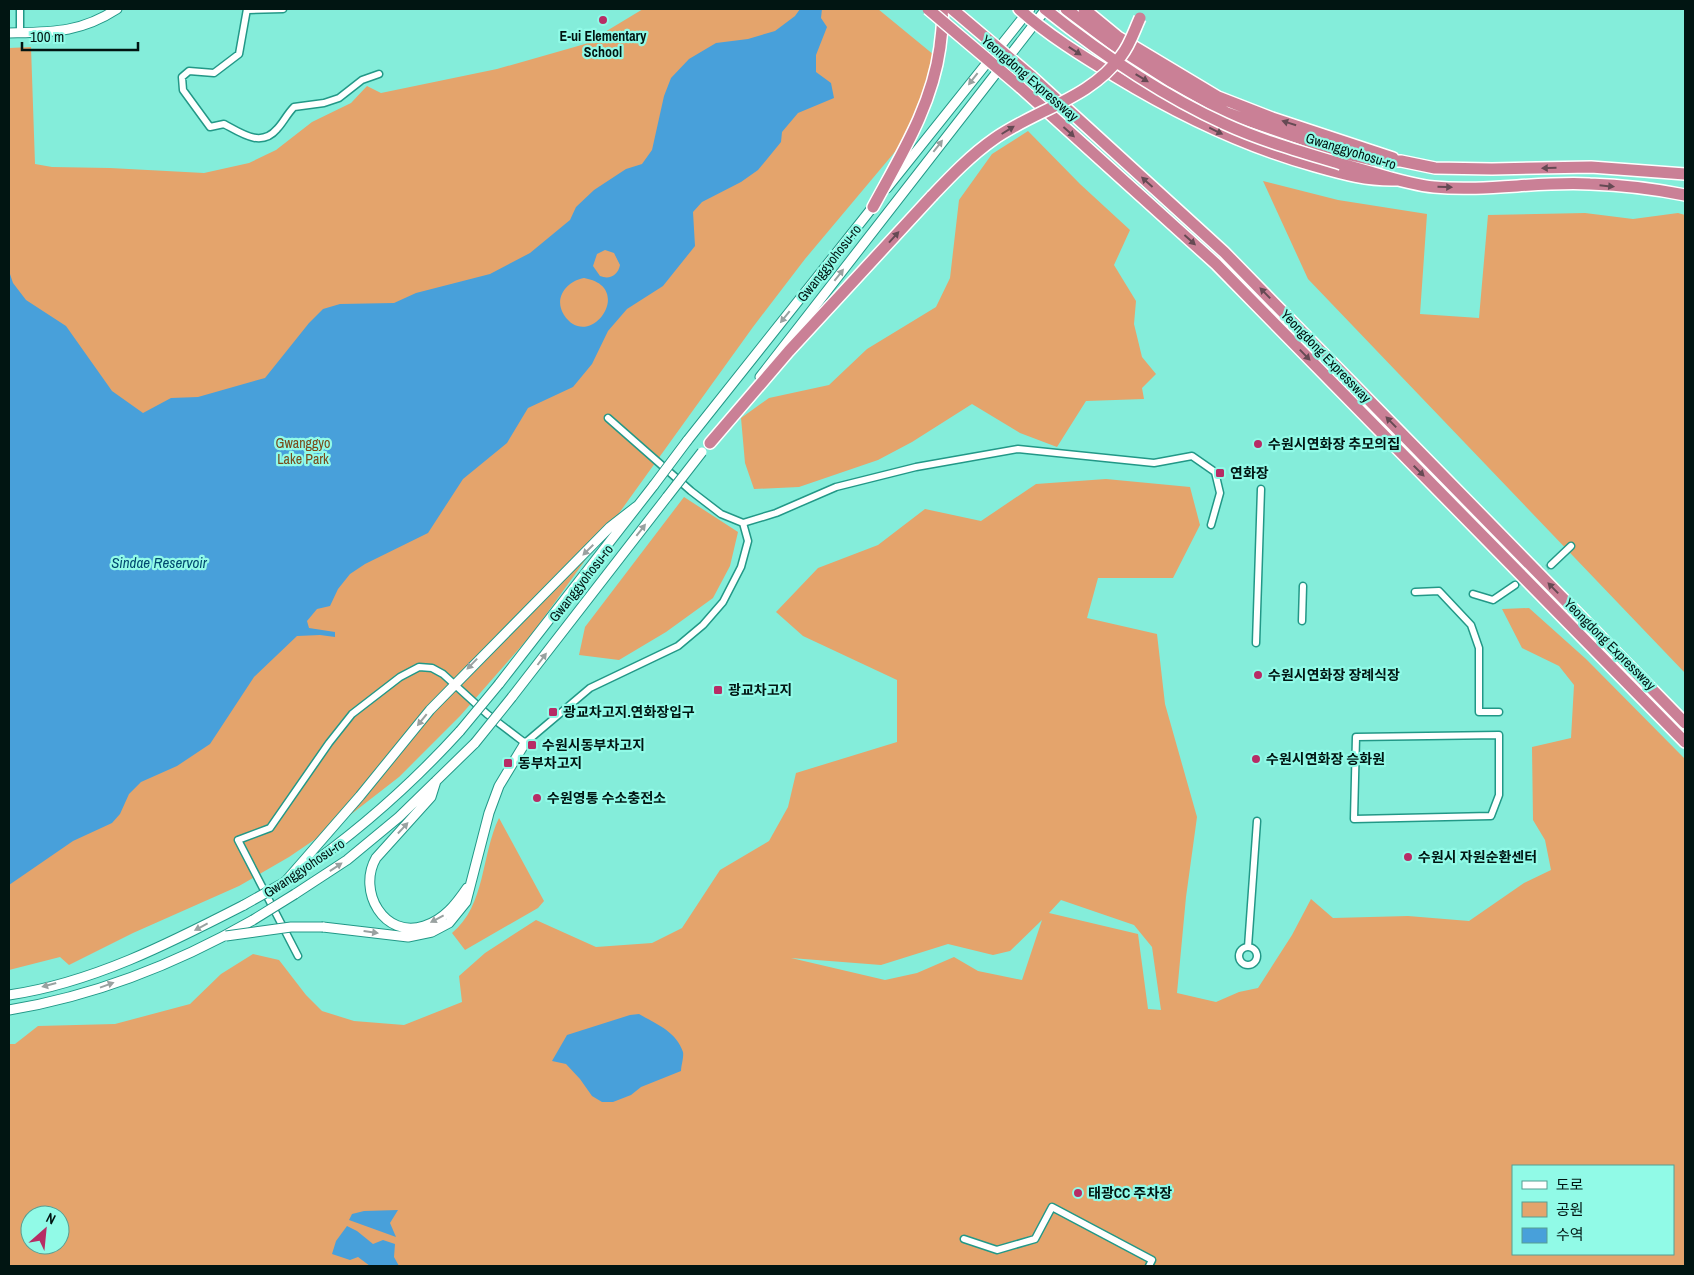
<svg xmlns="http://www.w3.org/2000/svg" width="1694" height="1275" font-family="'Archivo Narrow','Noto Sans KR',sans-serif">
	<rect width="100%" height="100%" fill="#84edda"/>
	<path fill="#e4a46c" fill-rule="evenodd" d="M643,9H878L934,55L926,90L915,119L899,147L805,259L753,327L532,634L460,716L399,777L345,819L289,857L239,886L133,933L69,965L60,957L9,970V48L31,47L35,164L52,167L110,168L204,173L249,163L276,150L312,122L351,103L367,86L381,93L497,69L585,44Z
		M1028,131L1080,184L1130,230L1114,265L1136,301L1134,324L1142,357L1156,374L1142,388L1144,399L1086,401L1057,447L1020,433L972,404L912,442L878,460L799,487L754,489L745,463L741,418L769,398L829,385L867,349L936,307L950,278L959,200L992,154Z
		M1263,181L1338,200L1427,214L1420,314L1479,318L1488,215L1585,213L1633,219L1678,213L1685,215V673L1308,279Z
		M1106,479L1190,487L1200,525L1173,578H1098L1087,618L1157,634L1165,704L1197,817L1186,897L1177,993L1216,1002L1239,992L1258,988L1292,935L1311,899L1333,918L1408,916L1469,921L1524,883L1551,870L1545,840L1533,820L1532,747L1571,738L1574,685L1559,666L1522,648L1502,609L1529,608L1586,659L1685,759V1266H9V1044H15L38,1026L115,1024L190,1004L221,974L253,954L279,960L306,995L322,1011L354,1021L404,1025L462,1002L459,976L485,953L536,920L596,947L652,943L682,928L720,870L769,841L788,807L796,773L897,742V680L803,636L776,612L818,568L878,545L925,509L981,521L1036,484ZM1061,900L1134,925L1152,947L1161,1010L1148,1009L1138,934L1049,913ZM1042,920L1022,980L978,971L954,957L917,973L885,980L791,958L881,965L948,944L993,955L1010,951ZM1513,1166H1673V1254H1513ZM30,1215H60V1245H30Z
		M684,497L738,532L730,566L713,598L666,632L619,660L579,655L585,627Z
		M499,818L544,901L538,908L465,950L452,933C486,905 481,855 499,818Z"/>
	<path fill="#48a0da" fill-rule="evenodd" d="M800,9H822L821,18L827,27L816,55V72L831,83L834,98L798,113L782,132L781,142L758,170L741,182L702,202L693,212L695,246L663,286L627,309L608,331L592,364L573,387L528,408L507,443L463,479L428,533L365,564L350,574L338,589L330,606L317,609L307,621L309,628L335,632V637L320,635L297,636L254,677L210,744L177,766L141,782L129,794L120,814L112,823L73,841L9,885V271L13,283L26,300L66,326L112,391L143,413L171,398L198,397L265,378L309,323L323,309L340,304L394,303L416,293L490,274L530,253L570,220L576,207L594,190L626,169L642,164L652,150L664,96L671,78L689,59L716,43L748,39L775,31L795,16ZM605,250L614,253L620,265C618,275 610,280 600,276L593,266L597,254ZM584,278C637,287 589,353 564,315C553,298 567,281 584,278Z
		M639,1014C656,1024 676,1031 683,1052C684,1057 681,1066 681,1071L641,1087L631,1095L613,1102H602L592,1096L580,1079L566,1064L552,1061L567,1035L630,1015Z
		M398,1210L390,1223L396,1237L349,1220L352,1214L364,1211Z
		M347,1226L357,1231L373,1244L383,1240L395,1244L394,1257L399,1266H370L358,1257L350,1260L332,1254L336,1241Z"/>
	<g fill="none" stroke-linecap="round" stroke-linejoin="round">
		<path stroke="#70cdbc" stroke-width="6" stroke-dasharray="6 3" stroke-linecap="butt" d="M1515,585L1551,565"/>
		<defs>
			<path id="street" d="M20,9V33
				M247,9L239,54L214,73L189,71L182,77L183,90L210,127L224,124C241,133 261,148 277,129C283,123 287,114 294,107L324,103L339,98L362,80L379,74
				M248,10L283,9
				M608,418L691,491L721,514L743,523L776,513L836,487L916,467L1018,449L1154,463L1192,456L1215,472L1220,493L1211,525
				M1551,565L1571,546
				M1415,592L1439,591L1471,625L1479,648V712H1499
				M1473,594L1493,600L1515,585
				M1302,621L1303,586
				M1256,643L1261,489
				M1499,735V795L1491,816L1354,819L1356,737Z
				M1248,947L1257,821
				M1239 956a9 9 0 1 1 18 0a9 9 0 1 1-18 0Z
				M298,956L238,840L270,828L329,743L352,714L400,677L419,667L432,668L443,674L487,714L525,743L590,688L678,646L703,625L723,602L741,567L748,541L743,523
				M964,1239L997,1250L1035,1239L1052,1207L1152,1260L1149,1266"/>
			<path id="secondary" d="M9,33C52,32 80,33 117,9
				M887,188L1030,9
				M760,377L1046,9
				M687,441L876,203
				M499,684L654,485
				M512,697L667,497
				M436,781L431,797L376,858C357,891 384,939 424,926C444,920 456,904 467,888
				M297,874C359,831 410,786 460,731
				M285,882L360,796L430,710L610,527L637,506
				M295,894L347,860L399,817L475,743
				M323,927L408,937L432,932L449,923L466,902L489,813L499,786L525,743
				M9,995C92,983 170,943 244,905
				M9,1010C94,996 178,963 253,920"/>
			<path id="highway" d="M1019,9C1048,35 1082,56 1115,76C1179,115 1243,146 1315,166C1343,174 1368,181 1397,180
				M1066,9L1114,45L1172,82L1227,113L1342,153L1372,160L1401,161L1435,168L1492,169L1591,167L1685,174
				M1084,9L1118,37L1218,97L1272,118L1393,158
				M1031,76L1224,252L1685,723
				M1020,87L1216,264L1685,742
				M1341,164C1372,171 1402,184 1434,187C1486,192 1538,181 1590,184C1621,185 1655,189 1685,195
				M873,207C901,155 932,106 940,47C941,35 944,21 942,9
				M710,443L789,351L932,196"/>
		</defs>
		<use href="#street" stroke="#229887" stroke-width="9"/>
		<use href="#secondary" stroke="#229887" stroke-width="11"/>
		<use href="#highway" stroke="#fff" stroke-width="14"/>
		<use href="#street" stroke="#fff" stroke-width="6"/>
		<use href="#secondary" stroke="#fff" stroke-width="9"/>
		<use href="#highway" stroke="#ca8096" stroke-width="11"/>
		<defs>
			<path id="secondary-bridge" d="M654,485L687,441
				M667,497L702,452
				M460,731L499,684
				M475,743L512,697
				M244,905L285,882
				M253,920L295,894
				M226,936L291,927H323"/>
			<path id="highway-bridge" d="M928,9L1020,87
				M952,9L1031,76
				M1045,9C1100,53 1161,95 1225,124C1262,141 1302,152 1341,164
				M932,196C951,176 971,155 994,139C1035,110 1091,98 1121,56C1130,45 1134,31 1140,18"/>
		</defs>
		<use href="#secondary-bridge" stroke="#229887" stroke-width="11" stroke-linecap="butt"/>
		<use href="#highway-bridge" stroke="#fff" stroke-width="14" stroke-linecap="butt"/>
		<use href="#secondary-bridge" stroke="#fff" stroke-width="9"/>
		<use href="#highway-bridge" stroke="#ca8096" stroke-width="11"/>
	</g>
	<defs><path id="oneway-solid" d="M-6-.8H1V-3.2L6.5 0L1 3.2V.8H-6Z" transform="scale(1.25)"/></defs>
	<g fill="#664a54">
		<use href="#oneway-solid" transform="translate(1075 51) rotate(33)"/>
		<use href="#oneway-solid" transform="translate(1142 78) rotate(31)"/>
		<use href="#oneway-solid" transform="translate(1289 123) rotate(-162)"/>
		<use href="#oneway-solid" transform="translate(1008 130) rotate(-32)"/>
		<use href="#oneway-solid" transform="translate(1216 131) rotate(26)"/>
		<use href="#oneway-solid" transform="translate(1069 132) rotate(42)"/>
		<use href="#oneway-solid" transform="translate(1549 168) rotate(179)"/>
		<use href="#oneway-solid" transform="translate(1147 182) rotate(-138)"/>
		<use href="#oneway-solid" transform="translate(1607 186) rotate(6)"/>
		<use href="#oneway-solid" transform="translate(1445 187) rotate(1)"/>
		<use href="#oneway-solid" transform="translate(894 237) rotate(-48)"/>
		<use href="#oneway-solid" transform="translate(1190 240) rotate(42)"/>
		<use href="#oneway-solid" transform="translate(1265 293) rotate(-134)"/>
		<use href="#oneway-solid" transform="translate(1305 355) rotate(46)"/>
		<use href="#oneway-solid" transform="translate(1391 422) rotate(-134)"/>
		<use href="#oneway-solid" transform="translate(1419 471) rotate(45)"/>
		<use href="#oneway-solid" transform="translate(1553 588) rotate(-134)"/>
	</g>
	<g fill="#99a1a0">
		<use href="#oneway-solid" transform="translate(973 79) rotate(128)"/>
		<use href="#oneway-solid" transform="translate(938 146) rotate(-52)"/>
		<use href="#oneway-solid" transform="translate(839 275) rotate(-52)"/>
		<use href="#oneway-solid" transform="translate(785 317) rotate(129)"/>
		<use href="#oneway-solid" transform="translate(641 530) rotate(-52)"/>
		<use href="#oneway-solid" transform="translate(588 550) rotate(135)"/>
		<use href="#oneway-solid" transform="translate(542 659) rotate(-53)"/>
		<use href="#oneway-solid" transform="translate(472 664) rotate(134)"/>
		<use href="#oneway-solid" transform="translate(422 720) rotate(129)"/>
		<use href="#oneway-solid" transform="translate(403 828) rotate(-47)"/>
		<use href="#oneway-solid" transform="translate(336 867) rotate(-34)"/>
		<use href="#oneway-solid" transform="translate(437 919) rotate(152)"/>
		<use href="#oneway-solid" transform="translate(201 927) rotate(152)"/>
		<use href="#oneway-solid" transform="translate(371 932) rotate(8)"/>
		<use href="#oneway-solid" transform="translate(49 985) rotate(165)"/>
		<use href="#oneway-solid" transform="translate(107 985) rotate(-20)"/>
	</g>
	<g fill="#b72c65" stroke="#91fae7" stroke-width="2">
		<circle cx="603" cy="20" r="5"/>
		<circle cx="1258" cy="444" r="5"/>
		<rect x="1215" y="468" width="10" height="10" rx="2.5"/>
		<circle cx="1258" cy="675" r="5"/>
		<rect x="713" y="685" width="10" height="10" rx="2.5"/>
		<rect x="548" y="707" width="10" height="10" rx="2.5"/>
		<rect x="527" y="740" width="10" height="10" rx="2.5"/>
		<circle cx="1256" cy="759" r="5"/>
		<rect x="503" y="758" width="10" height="10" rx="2.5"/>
		<circle cx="537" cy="798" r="5"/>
		<circle cx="1408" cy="857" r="5"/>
		<circle cx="1078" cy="1193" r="5"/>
	</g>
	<g text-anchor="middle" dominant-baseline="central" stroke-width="4.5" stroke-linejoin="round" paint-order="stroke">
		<g font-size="14" font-weight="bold" fill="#011512" stroke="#91fae7" text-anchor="start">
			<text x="603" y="36" text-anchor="middle">E-ui Elementary<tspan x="603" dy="16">School</tspan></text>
			<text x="1268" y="444">수원시연화장 추모의집</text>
			<text x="1230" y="473">연화장</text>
			<text x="1268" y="675">수원시연화장 장례식장</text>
			<text x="728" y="690">광교차고지</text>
			<text x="563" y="712">광교차고지.연화장입구</text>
			<text x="542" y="745">수원시동부차고지</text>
			<text x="1266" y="759">수원시연화장 승화원</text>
			<text x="518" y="763">동부차고지</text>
			<text x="547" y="798">수원영통 수소충전소</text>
			<text x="1418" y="857">수원시 자원순환센터</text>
			<text x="1088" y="1193">태광CC 주차장</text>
		</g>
		<g font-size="14" fill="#011512" stroke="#91fae7">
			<text transform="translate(1030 78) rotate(41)">Yeongdong Expressway</text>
			<text transform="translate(1351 151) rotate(17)">Gwanggyohosu-ro</text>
			<text transform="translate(829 263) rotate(-52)">Gwanggyohosu-ro</text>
			<text transform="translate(1326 356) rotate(46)">Yeongdong Expressway</text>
			<text transform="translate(581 583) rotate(-52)">Gwanggyohosu-ro</text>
			<text transform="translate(1610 644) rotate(45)">Yeongdong Expressway</text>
			<text transform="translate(304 868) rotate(-34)">Gwanggyohosu-ro</text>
		</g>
		<g font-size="14" fill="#7a4919" stroke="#91fae7">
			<text x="303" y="443">Gwanggyo<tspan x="303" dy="16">Lake Park</tspan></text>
		</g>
		<g font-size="15" font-style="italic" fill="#014970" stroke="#91fae7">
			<text x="159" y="562">Sindae Reservoir</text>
		</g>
	</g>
	<rect width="1694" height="1275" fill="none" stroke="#011512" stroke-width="20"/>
	<rect x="1512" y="1165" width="162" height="90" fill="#91fae7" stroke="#579e92"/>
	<rect x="1522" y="1181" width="25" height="8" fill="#ffffff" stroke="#579e92"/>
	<text x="1556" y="1190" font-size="15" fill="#011512">도로</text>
	<rect x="1522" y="1202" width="25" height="15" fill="#e4a46c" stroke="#579e92"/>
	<text x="1556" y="1215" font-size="15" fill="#011512">공원</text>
	<rect x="1522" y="1228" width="25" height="15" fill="#48a0da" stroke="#579e92"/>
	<text x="1556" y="1240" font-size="15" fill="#011512">수역</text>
	<g transform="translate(45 1230) rotate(27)"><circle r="24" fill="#91fae7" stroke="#579e92"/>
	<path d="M0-4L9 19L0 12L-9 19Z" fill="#b72c65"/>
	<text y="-8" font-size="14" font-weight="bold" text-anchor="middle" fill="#011512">N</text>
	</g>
	<path d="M22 42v8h116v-8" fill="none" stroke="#011512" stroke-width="2.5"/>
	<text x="30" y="42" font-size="15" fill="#011512" stroke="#91fae7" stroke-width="4" paint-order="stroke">100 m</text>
</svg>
